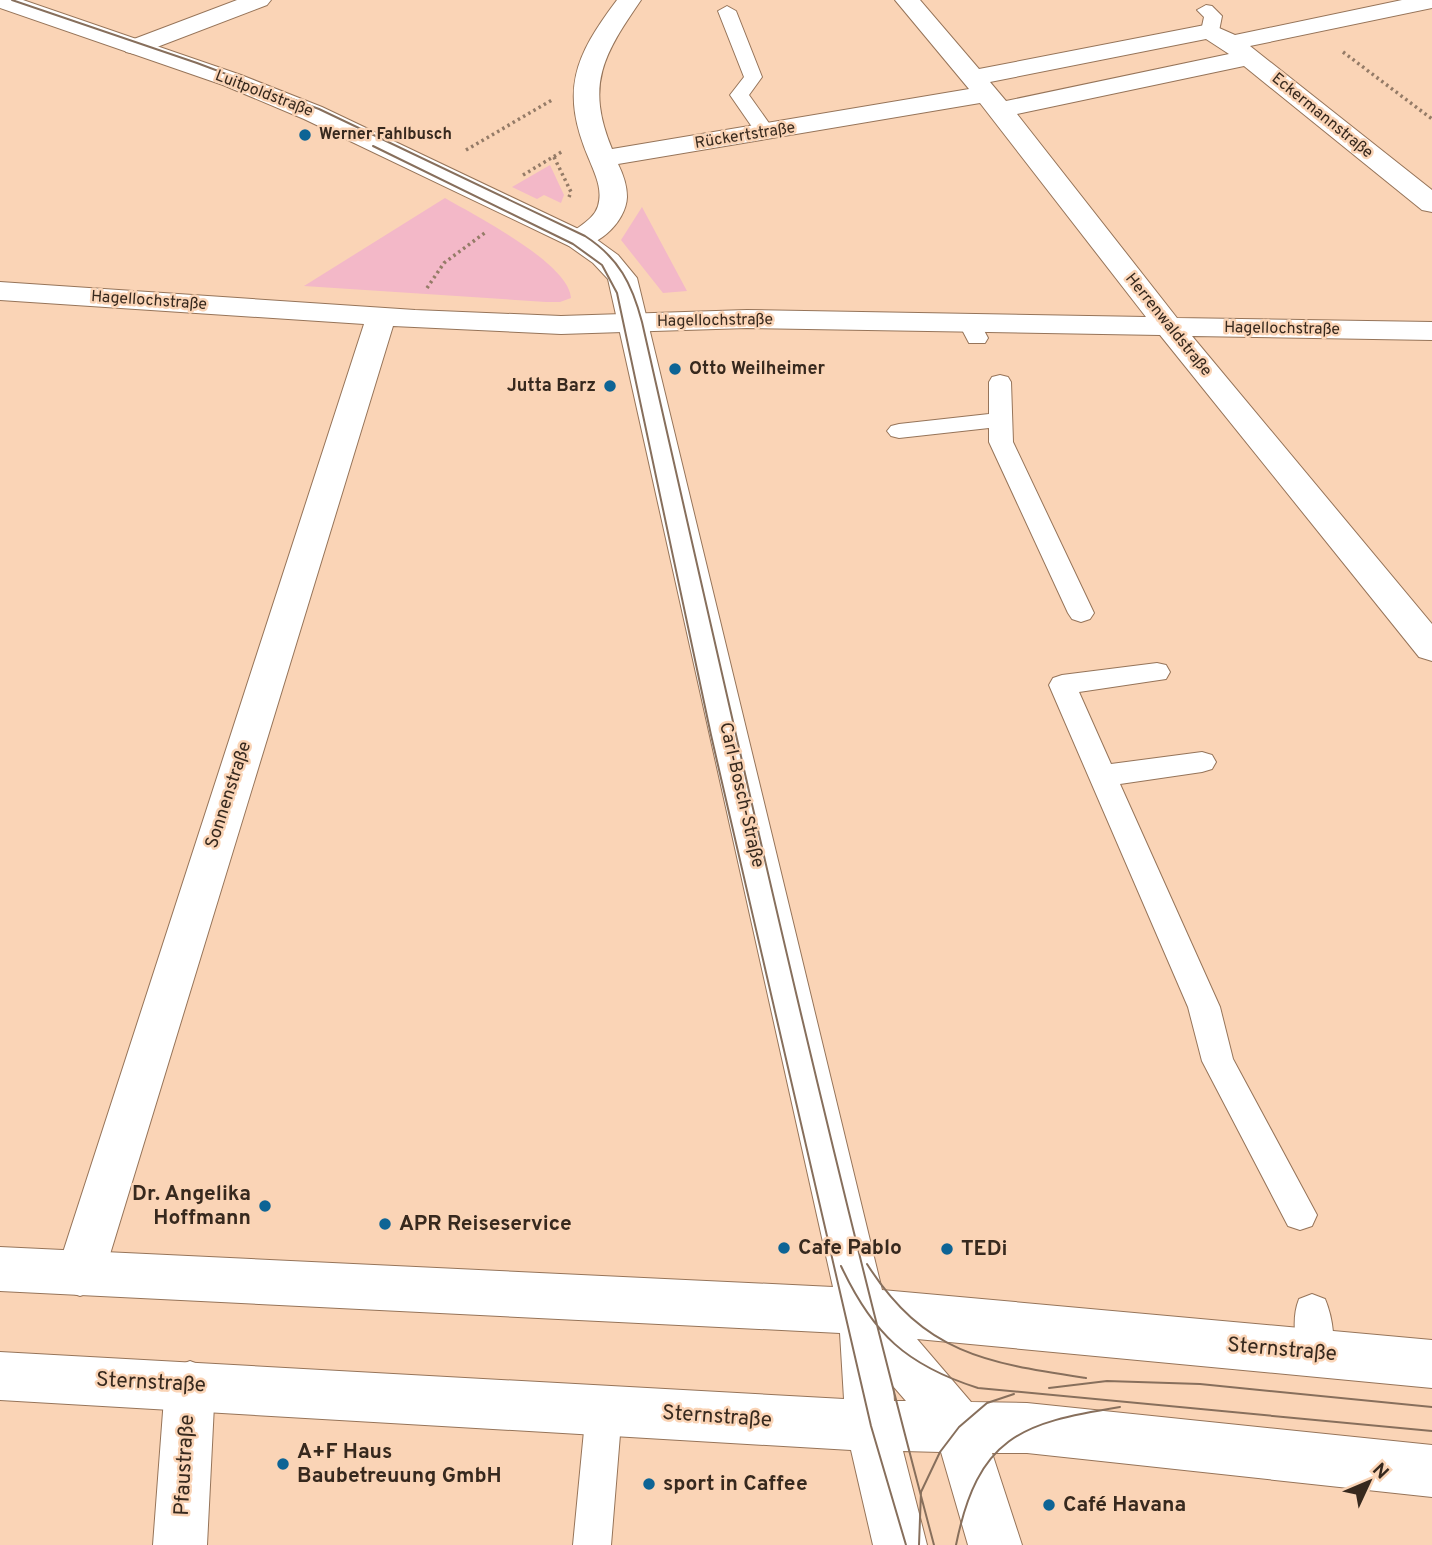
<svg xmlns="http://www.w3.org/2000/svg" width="1432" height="1545" font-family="Overpass,sans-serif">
	<rect width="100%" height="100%" fill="#fad4b6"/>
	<path fill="#f3b8c8" d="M550,165L564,195L561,203L544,195L537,199L512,187Z
		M445,198C474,215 569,263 571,298L560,302H546L304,286Z
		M642,207L687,291L663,293L621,240Z"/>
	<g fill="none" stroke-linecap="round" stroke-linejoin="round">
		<defs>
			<path id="lane" d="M1206,5L1212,6L1222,16L1219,31L1210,36L1201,31L1204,17L1197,10Z
				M727,6L736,11L762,77L749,95L776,133L773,137H759L730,95L744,77L718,11Z
				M970,317L978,319L988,338L985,343H969L959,324L962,319Z
				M1000,375L1008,377L1011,382L1013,442L1094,613L1090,619L1081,622L1072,619L1068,613L989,442V428L899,438L891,436L887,431L891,426L899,424L989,414V382L992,377Z
				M1157,663L1166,665L1170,672L1166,679L1079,692L1111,764L1202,752L1212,755L1216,762L1212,769L1202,772L1120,784L1220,1007L1233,1059L1317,1215L1312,1226L1300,1230L1288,1226L1202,1061L1188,1007L1049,685L1053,678L1062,675Z
				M1312,1294L1325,1299C1333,1318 1337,1346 1329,1365L1316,1370L1303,1365C1295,1346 1291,1319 1299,1299Z
				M604,1392L617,1397L622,1410L611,1545H573L586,1410L591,1397Z"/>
			<path id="street" d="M237,0H271L267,5L144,52L135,54L126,52L123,47L126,42Z
				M617,0H641C604,54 585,84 612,149L969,89L895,0H920L979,69L1210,24L1235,35L1402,0H1432V8L1250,46L1432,190V212L1422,210L1244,66L1017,114L1177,318L1432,322V340L1192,336L1432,624V661L1419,657L1160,335L747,328L561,334L393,326L104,1274L97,1290L80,1296L63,1290L56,1274L364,324L0,300V282L415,310L561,316L747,310L1146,317L980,103L618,164C623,174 627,185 627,197C626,223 594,252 569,246L565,240C574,227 593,222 598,206C603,189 595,174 589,159C560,91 574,57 617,0ZM1206,39L1229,54L1006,101L990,82Z
				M190,1361L208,1368L215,1385L207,1545H153L165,1385L172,1368Z"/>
			<path id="secondary" d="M0,0H23L241,75L322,107L589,234L618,255L637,278L882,1290L1432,1340V1388L917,1339L971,1402L1027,1403L1432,1445V1497L1027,1453H992L1022,1545H968L941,1452L903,1451L927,1545H873L851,1450L0,1400V1352L844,1399L840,1333L0,1291V1247L833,1287L608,279L593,263L569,246L304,119L223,85L0,8ZM893,1386L906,1401H894Z"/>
		</defs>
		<use href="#lane" stroke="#967459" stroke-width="2"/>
		<use href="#street" stroke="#967459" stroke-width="2"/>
		<use href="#secondary" stroke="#967459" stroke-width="2"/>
		<path stroke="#947b67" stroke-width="3.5" stroke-dasharray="2.5 3.5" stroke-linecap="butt" d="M1343,52L1432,119
			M466,150L552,100
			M554,157L571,192L569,197
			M523,175L563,151
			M427,288L444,263L486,232"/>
		<use href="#lane" fill="#fff" fill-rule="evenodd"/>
		<use href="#street" fill="#fff" fill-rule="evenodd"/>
		<use href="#secondary" fill="#fff" fill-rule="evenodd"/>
		<path stroke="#876f5c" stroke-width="2" d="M12,0L197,63L319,109L585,236C619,258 632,284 642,322C735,731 826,1140 934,1545
			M373,146L573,244L602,265L617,293L711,735L871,1426L906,1545
			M867,1264C924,1354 987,1363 1086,1378
			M841,1266C873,1334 906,1365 978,1388L1432,1431
			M1049,1388L1107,1381L1200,1384L1432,1407
			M919,1545L921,1492L940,1452L959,1427L987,1403L1014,1394
			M956,1545C978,1437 1020,1423 1120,1407"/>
	</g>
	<g fill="#0d6495" stroke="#fad4b6" stroke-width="2.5">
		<circle cx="305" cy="135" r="7"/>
		<circle cx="675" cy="369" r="7"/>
		<circle cx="610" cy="386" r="7"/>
		<circle cx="265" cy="1206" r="7"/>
		<circle cx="385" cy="1224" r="7"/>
		<circle cx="784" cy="1248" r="7"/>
		<circle cx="947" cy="1249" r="7"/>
		<circle cx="283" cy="1464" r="7"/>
		<circle cx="649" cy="1484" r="7"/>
		<circle cx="1049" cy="1505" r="7"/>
	</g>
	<g text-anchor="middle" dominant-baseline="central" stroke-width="5" stroke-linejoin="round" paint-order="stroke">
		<g font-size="16" fill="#37291e" stroke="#fad4b6">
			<text transform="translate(264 94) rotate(21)">Luitpoldstraße</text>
			<text transform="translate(1322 116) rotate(39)">Eckermannstraße</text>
			<text transform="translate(745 136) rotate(-9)">Rückertstraße</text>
			<text transform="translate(149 301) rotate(4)">Hagellochstraße</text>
			<text transform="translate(715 321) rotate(-1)">Hagellochstraße</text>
			<text transform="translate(1168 325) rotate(51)">Herrenwaldstraße</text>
			<text transform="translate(1282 329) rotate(1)">Hagellochstraße</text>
		</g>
		<g font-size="16" font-weight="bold" fill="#37291e" stroke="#fad4b6" text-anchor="start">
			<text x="319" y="135">Werner Fahlbusch</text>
		</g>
		<g font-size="18" font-weight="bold" fill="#37291e" stroke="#fad4b6" text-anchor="start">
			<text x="689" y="369">Otto Weilheimer</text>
			<text x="596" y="386" text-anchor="end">Jutta Barz</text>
		</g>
		<g font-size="18" fill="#37291e" stroke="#fad4b6">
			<text transform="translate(229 795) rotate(-72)">Sonnenstraße</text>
			<text transform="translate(741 795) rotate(77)">Carl-Bosch-Straße</text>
		</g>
		<g font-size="21" font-weight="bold" fill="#37291e" stroke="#fad4b6" text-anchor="start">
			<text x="251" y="1194" text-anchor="end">Dr. Angelika<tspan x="251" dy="24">Hoffmann</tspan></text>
			<text x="399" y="1224">APR Reiseservice</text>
			<text x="798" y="1248">Cafe Pablo</text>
			<text x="961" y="1249">TEDi</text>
			<text x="297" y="1452">A+F Haus<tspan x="297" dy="24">Baubetreuung GmbH</tspan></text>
			<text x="663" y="1484">sport in Caffee</text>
			<text x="1063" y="1505">Café Havana</text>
		</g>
		<g font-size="21" fill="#37291e" stroke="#fad4b6">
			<text transform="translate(1282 1350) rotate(5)">Sternstraße</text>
			<text transform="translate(151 1383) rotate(3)">Sternstraße</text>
			<text transform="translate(717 1417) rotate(4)">Sternstraße</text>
			<text transform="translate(185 1465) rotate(-87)">Pfaustraße</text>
		</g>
	</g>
	<g transform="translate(1369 1482) rotate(46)" stroke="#fad4b6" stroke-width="5" paint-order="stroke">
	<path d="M0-5L12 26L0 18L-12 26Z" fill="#37291e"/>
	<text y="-10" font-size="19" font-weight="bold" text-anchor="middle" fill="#37291e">N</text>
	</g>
</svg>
